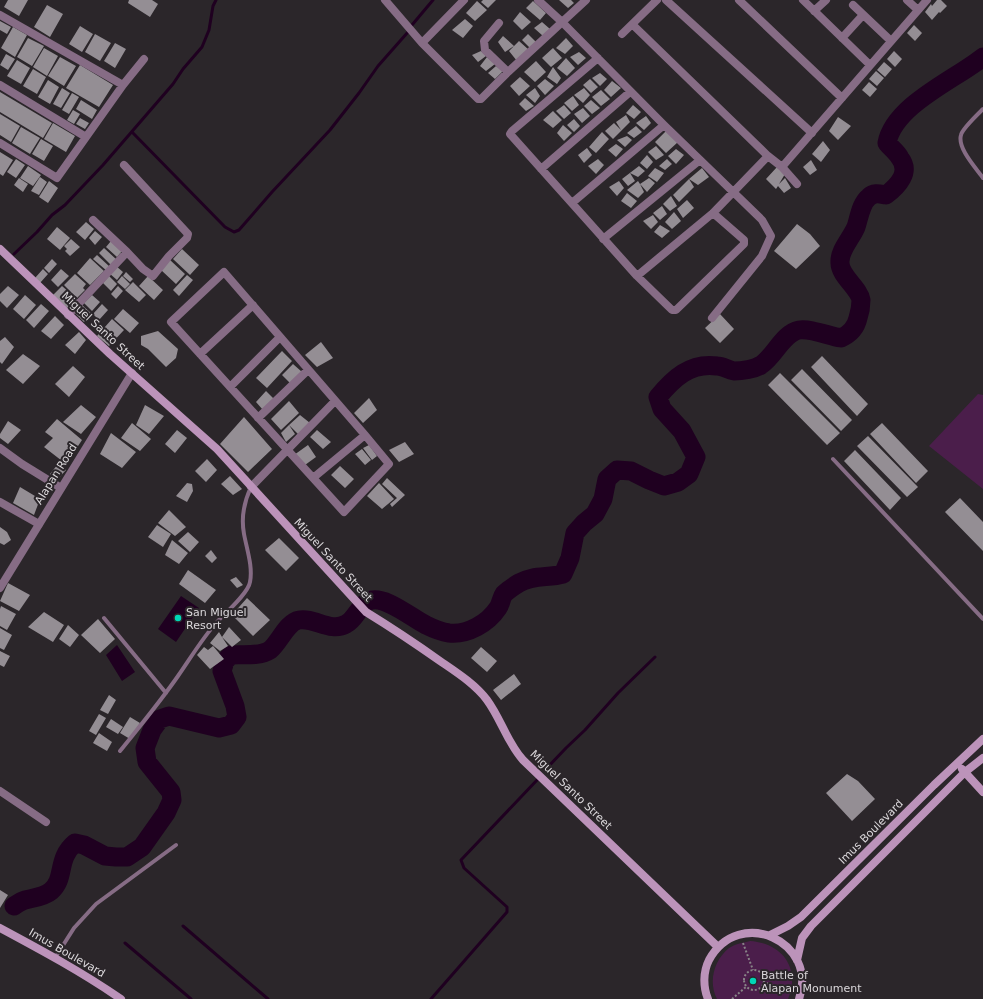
<svg xmlns="http://www.w3.org/2000/svg" width="983" height="999" font-family="'DejaVu Sans',sans-serif">
	<rect width="100%" height="100%" fill="#2b262a"/>
	<path fill="#4b1e4b" d="M978,394L983,395V489L929,446Z
		M750,941C782,943 801,968 788,999H717C708,982 714,960 729,948C735,944 742,943 750,941Z"/>
	<path fill="#1f0020" d="M181,596L199,608L176,642L158,629Z
		M117,645L135,672L122,681L106,655Z"/>
	<g fill="none" stroke-linecap="round" stroke-linejoin="round">
		<path stroke="#1f0020" stroke-width="3" d="M412,25L433,0
			M132,132L225,227L234,232L239,230L272,192L330,130L359,93L378,66L408,32
			M14,254L37,232L52,215L65,205L103,165L173,84L183,69L202,47L209,30L213,6L216,0
			M546,769L566,748L585,730L618,693L655,657
			M183,926L268,999
			M125,943L191,999
			M431,999L507,912V907L464,868L461,860L538,779"/>
		<path stroke="#1f0020" stroke-width="19" d="M14,906C17,904 21,901 25,900C33,898 44,897 51,891C66,878 56,859 75,843L84,845L105,856L116,857H127L142,847L166,813L172,800L171,792L147,762L145,748L152,730L160,719L169,716L219,728L231,725L237,717L235,706L222,671L225,661L231,655C243,654 259,657 270,650C279,643 287,622 299,620C314,617 331,633 346,624C356,619 359,605 369,601C384,594 413,619 426,625C432,628 442,632 449,633C468,635 488,623 498,608C501,604 501,598 504,594C508,590 514,586 519,583C532,575 549,578 563,574L570,558L575,533L584,523L595,514L603,499L607,479L617,470L631,471L649,480L664,486L678,482L689,474L696,457L682,431L662,409L658,397C673,379 690,362 717,366C723,366 728,370 734,371C742,371 755,369 761,365C774,357 783,333 799,330C810,328 829,336 841,338C850,334 856,327 858,318C860,312 861,306 861,300C859,288 840,276 840,263C839,250 851,239 856,227C859,218 861,203 869,197C874,192 880,194 886,195C898,186 911,172 900,158C897,152 891,148 887,143C894,105 956,79 983,57"/>
	</g>
	<path fill="#948e94" d="M8,0H28L19,16L4,7Z
		M129,0H152L158,4L150,17L128,3Z
		M483,0H496L488,8L481,2Z
		M559,0H571L574,3L568,8Z
		M937,0H941L947,6L940,13L939,12L932,20L925,12L931,4L932,6Z
		M477,1L487,10L475,21L466,13Z
		M533,1L546,13L540,20L526,8Z
		M47,5L63,14L50,37L34,27Z
		M520,12L531,22L522,30L513,21Z
		M465,19L473,26L463,38L452,30Z
		M0,21L11,27L7,34L0,30Z
		M542,22L550,29L543,36L534,28Z
		M914,25L922,33L915,41L907,33Z
		M80,26L93,34L82,52L69,44Z
		M13,27L27,35L15,57L1,48Z
		M95,34L111,43L100,61L85,52Z
		M528,34L536,42L530,48L522,40Z
		M503,36L514,46L505,52L498,42Z
		M28,38L44,46L32,66L17,57Z
		M566,38L573,46L565,54L556,48Z
		M519,41L529,50L517,61L509,51Z
		M115,43L126,49L115,68L104,61Z
		M44,48L58,56L47,76L33,67Z
		M553,48L562,58L551,67L542,58Z
		M481,51L486,56L478,62L472,55Z
		M894,51L902,59L895,67L887,59Z
		M579,52L586,58L578,65L570,57Z
		M6,54L15,59L8,70L0,65Z
		M60,57L76,66L64,86L48,76Z
		M487,57L495,64L486,71L480,66Z
		M566,58L575,68L567,76L557,68Z
		M17,60L30,68L21,84L7,76Z
		M536,61L546,72L535,82L524,72Z
		M884,62L892,69L885,77L877,70Z
		M80,65L113,85L99,107L66,88Z
		M496,66L503,71L495,79L488,73Z
		M553,67L561,78L557,84L547,77Z
		M33,69L46,77L37,94L23,86Z
		M876,71L884,78L877,86L869,79Z
		M600,73L607,79L600,86L592,78Z
		M520,77L530,86L519,96L510,86Z
		M545,79L554,86L545,95L537,86Z
		M590,79L598,87L591,93L583,85Z
		M48,80L59,87L50,104L38,97Z
		M612,81L621,88L611,97L604,90Z
		M869,82L877,89L870,97L862,90Z
		M62,88L70,93L61,108L53,104Z
		M535,88L540,96L535,103L526,95Z
		M584,88L590,95L583,103L574,95Z
		M601,90L610,99L601,106L592,97Z
		M0,92L52,123L43,138L0,112Z
		M72,93L79,97L69,114L62,110Z
		M573,96L579,105L572,111L564,103Z
		M525,98L534,106L526,111L519,104Z
		M81,100L97,110L92,119L76,109Z
		M591,100L600,108L592,114L584,106Z
		M564,105L571,113L564,119L556,111Z
		M633,105L641,112L634,119L626,113Z
		M583,108L590,116L582,123L574,114Z
		M73,110L80,114L74,124L67,120Z
		M553,111L562,120L553,128L543,120Z
		M0,114L20,126L11,142L0,135Z
		M626,115L630,122L613,139L605,131L614,123L621,130L616,122Z
		M646,116L651,123L644,130L636,123Z
		M838,117L851,126L838,140L829,131Z
		M80,118L89,123L85,129L76,124Z
		M574,119L580,126L574,132L567,125Z
		M53,123L75,136L66,152L44,139Z
		M563,125L572,133L564,141L557,133Z
		M636,126L642,132L634,138L627,133Z
		M21,127L40,138L30,154L12,143Z
		M666,131L678,142L666,153L655,142Z
		M602,132L609,139L596,153L589,147Z
		M627,136L632,140L625,147L617,140Z
		M41,139L53,146L44,161L32,154Z
		M823,141L830,150L821,162L812,154Z
		M616,144L623,149L616,157L608,150Z
		M656,146L664,155L656,160L648,152Z
		M587,148L592,155L584,163L578,155Z
		M676,149L684,155L676,164L668,156Z
		M0,152L13,160L3,176L0,174Z
		M647,155L653,162L647,169L640,163Z
		M16,159L25,165L16,178L7,172Z
		M598,159L604,165L596,174L588,166Z
		M667,159L672,164L665,170L659,166Z
		M811,160L817,170L810,175L803,167Z
		M28,166L41,175L33,186L20,178Z
		M639,166L645,171L638,177L630,173L635,181L628,186L622,179Z
		M777,167L785,174L779,184L785,178L791,188L784,193L778,186L776,189L766,179Z
		M655,168L664,173L657,182L648,176Z
		M702,168L709,177L698,185L689,179Z
		M40,177L47,182L39,195L31,191Z
		M19,178L28,184L23,192L14,185Z
		M649,178L655,183L647,192L640,184L644,192L638,198L627,190L638,181L640,184Z
		M689,179L694,187L679,202L673,195Z
		M49,181L58,188L48,203L39,197Z
		M619,181L624,188L617,196L609,187Z
		M627,193L637,201L631,208L621,201Z
		M671,196L677,206L670,211L663,204Z
		M687,200L694,208L683,218L677,209Z
		M662,206L667,214L660,220L653,213Z
		M674,212L681,221L672,229L665,222Z
		M653,215L658,222L651,229L643,221Z
		M86,222L94,229L85,240L76,232Z
		M797,224L810,234L820,246L796,269L774,251Z
		M660,225L670,231L662,238L654,232Z
		M57,227L70,238L60,250L47,239Z
		M95,231L102,237L95,245L89,238Z
		M71,239L80,247L70,256L65,251L67,249L64,246Z
		M111,241L122,251L117,257L106,247Z
		M104,248L117,260L112,266L99,253Z
		M182,249L199,265L190,275L173,259Z
		M97,255L110,267L107,271L93,259Z
		M90,258L104,271L90,285L77,273Z
		M52,259L57,264L49,273L44,268Z
		M170,260L185,274L176,284L161,270Z
		M116,266L123,272L117,280L109,273Z
		M43,269L48,274L40,283L35,278Z
		M61,269L69,276L58,287L51,280Z
		M126,272L133,279L130,282L123,276Z
		M75,274L86,284L83,288L85,290L77,298L64,285Z
		M187,275L193,280L179,296L173,290Z
		M109,276L117,284L111,291L103,283Z
		M122,276L130,284L125,289L117,282Z
		M148,276L163,290L154,300L139,286Z
		M133,282L146,295L139,302L125,290Z
		M8,286L19,295L7,308L0,301V294Z
		M62,286L79,301L71,311L53,295Z
		M118,286L123,291L116,299L111,294Z
		M25,295L36,305L24,319L13,309Z
		M92,295L100,302L92,311L84,303Z
		M41,304L49,311L34,328L26,320Z
		M102,304L108,310L99,320L93,314Z
		M82,305L92,314L84,322L75,313Z
		M123,309L139,323L130,333L114,319Z
		M720,314L734,329L720,343L705,328Z
		M55,316L64,325L51,339L41,331Z
		M112,319L124,330L109,346L97,336Z
		M158,331L178,349L176,358L166,367L148,349L141,345V336Z
		M79,332L86,340L75,354L65,345Z
		M5,337L14,347L2,364L0,362V341Z
		M321,342L333,358L317,367L305,355Z
		M282,351L292,361L267,388L256,378Z
		M23,354L40,366L23,384L6,370Z
		M822,356L868,404L857,416L811,367Z
		M293,364L302,372L291,384L282,375Z
		M73,366L85,377L69,397L55,384Z
		M802,369L852,420L841,431L791,380Z
		M780,373L840,433L827,445L768,385Z
		M266,391L274,399L263,410L256,402Z
		M369,398L377,410L363,423L354,413Z
		M289,401L299,413L281,430L271,419Z
		M81,405L96,417L81,434L63,422Z
		M145,405L164,416L149,434L136,425Z
		M300,415L310,423L299,435L289,425Z
		M244,417L272,449L248,472L220,444Z
		M57,419L82,440L66,464L44,447L53,438L45,432Z
		M8,421L21,430L8,444L0,438V434Z
		M132,423L151,439L140,451L121,438Z
		M882,423L928,471L916,483L870,434Z
		M289,425L295,434L286,442L281,433Z
		M177,430L187,438L175,453L165,444Z
		M317,430L331,442L323,449L310,437Z
		M111,433L136,452L122,468L100,454Z
		M868,436L918,487L907,497L857,446Z
		M405,442L414,454L399,462L389,450Z
		M308,445L316,457L305,465L294,455Z
		M369,445L377,456L372,460L363,448Z
		M362,449L371,460L365,465L355,454Z
		M855,450L901,498L890,510L844,461Z
		M207,459L217,470L206,482L195,471Z
		M58,464L66,470L57,480L50,474Z
		M340,466L354,479L345,488L331,475Z
		M230,476L242,489L233,495L221,484Z
		M387,478L405,495L392,507L390,504L397,498L382,484Z
		M187,483L192,484L193,491L187,502L176,496Z
		M379,483L394,499L382,509L367,496Z
		M20,487L40,499L34,515L13,503Z
		M960,498L983,522V551L945,512Z
		M169,510L186,527L175,536L158,523Z
		M157,525L171,534L163,547L148,537Z
		M0,527L7,532L11,540L4,545L0,543Z
		M188,532L199,542L190,552L178,541Z
		M279,538L299,558L286,571L265,550Z
		M172,540L188,553L179,564L165,555Z
		M211,550L217,558L212,563L205,556Z
		M188,570L216,590L205,603L179,584Z
		M236,577L243,585L237,588L230,580Z
		M8,583L30,595L19,611L0,601Z
		M247,598L270,620L253,636L232,615Z
		M1,606L16,614L7,630L0,626V609Z
		M44,612L64,625L53,642L28,627Z
		M98,619L115,639L100,653L81,635Z
		M68,625L79,635L70,647L59,639Z
		M229,627L241,640L232,647L222,637L228,646L220,651L210,643L219,632L222,637Z
		M0,628L12,635L4,650L0,648Z
		M213,646L224,659L210,669L197,655L204,647L208,650Z
		M481,647L497,661L487,672L471,658Z
		M0,651L10,656L4,667L0,665Z
		M514,674L521,684L501,700L493,690Z
		M109,695L116,700L108,714L100,710Z
		M99,714L106,718L96,735L89,731Z
		M130,717L140,723L130,739L120,733Z
		M111,719L123,727L118,734L106,727Z
		M99,733L112,742L107,751L93,743Z
		M847,774L858,781L875,799L852,821L826,793Z
		M0,890L8,895L0,908Z"/>
	<g fill="none" stroke-linecap="round" stroke-linejoin="round">
		<path stroke="#888487" stroke-width="2" stroke-dasharray="2 2" stroke-linecap="butt" d="M743,943L753,970
			M744 980a10 10 0 1 1 20 0a10 10 0 1 1-20 0Z
			M763,982L792,992
			M732,999L747,986"/>
		<path stroke="#866c85" stroke-width="4" d="M983,109C978,114 962,129 961,135C957,148 976,168 983,178
			M833,459L983,619
			M104,618L166,693
			M120,751C140,726 160,702 178,676C190,659 203,637 217,622C225,613 248,594 250,582C253,567 247,550 244,534C241,518 244,502 251,487
			M55,958L74,928L96,904L176,845"/>
		<path stroke="#866c85" stroke-width="8" d="M385,0L422,43L464,0
			M538,0L562,22L664,125L762,220L771,236L762,256L712,318
			M666,0L812,133
			M739,0L842,98
			M803,0L870,65
			M907,0L918,10
			M853,5L891,41
			M814,11L826,0
			M0,15L123,85
			M499,23L484,41L485,50L508,72
			M633,25L768,156L782,167L797,184
			M622,34L657,0
			M842,38L863,15
			M422,43L478,99H481L508,72L586,0
			M598,58L512,131L510,134L637,276L672,310H676L744,244V240L713,213
			M0,85L86,137
			M0,143L57,178L123,85L144,59
			M124,165L188,234L187,238L169,256L153,276L143,269L127,252
			M782,167L927,0
			M541,169L630,92
			M572,203L664,125
			M603,239L700,160
			M224,272L365,435L389,464L344,512L171,322Z
			M637,276L713,213L768,156
			M68,315L127,252L93,220
			M200,354L253,305
			M230,387L280,337
			M258,418L308,370
			M0,448L22,464L61,488
			M313,478L365,435
			M251,487L335,401
			M0,502L39,524
			M0,791L46,822"/>
		<path stroke="#866c85" stroke-width="8" d="M0,588L132,373"/>
		<path stroke="#bc93ba" stroke-width="8" d="M0,249L110,354L217,449L366,612C392,628 416,644 440,661C456,672 475,684 487,700C501,719 507,742 523,760L718,947
			M962,769L983,792
			M0,928C41,950 82,972 121,999
			M770,935L788,926L801,917L934,785L983,739
			M797,960L802,938L811,926L965,772L983,758
			M708,999C703,987 703,972 709,960C739,905 819,942 799,999"/>
	</g>
	<g fill="#00d5b7" stroke="#2b262a" stroke-width="1.5">
		<circle cx="178" cy="618" r="4"/>
		<circle cx="753" cy="981" r="4"/>
	</g>
	<g text-anchor="middle" dominant-baseline="central" stroke-width="4" stroke-linejoin="round" paint-order="stroke">
		<g font-size="11" fill="#dbd8db" stroke="#2b262a">
			<text transform="translate(103 331) rotate(43)">Miguel Santo Street</text>
			<text transform="translate(56 474) rotate(-58)">Alapan Road</text>
			<text transform="translate(333 560) rotate(47)">Miguel Santo Street</text>
			<text transform="translate(571 790) rotate(44)">Miguel Santo Street</text>
			<text transform="translate(871 832) rotate(-45)">Imus Boulevard</text>
			<text transform="translate(67 953) rotate(30)">Imus Boulevard</text>
		</g>
		<g font-size="11" fill="#dbd8db" stroke="#2b262a" text-anchor="start">
			<text x="186" y="612">San Miguel<tspan x="186" dy="13">Resort</tspan></text>
			<text x="761" y="975">Battle of<tspan x="761" dy="13">Alapan Monument</tspan></text>
		</g>
	</g>
</svg>
